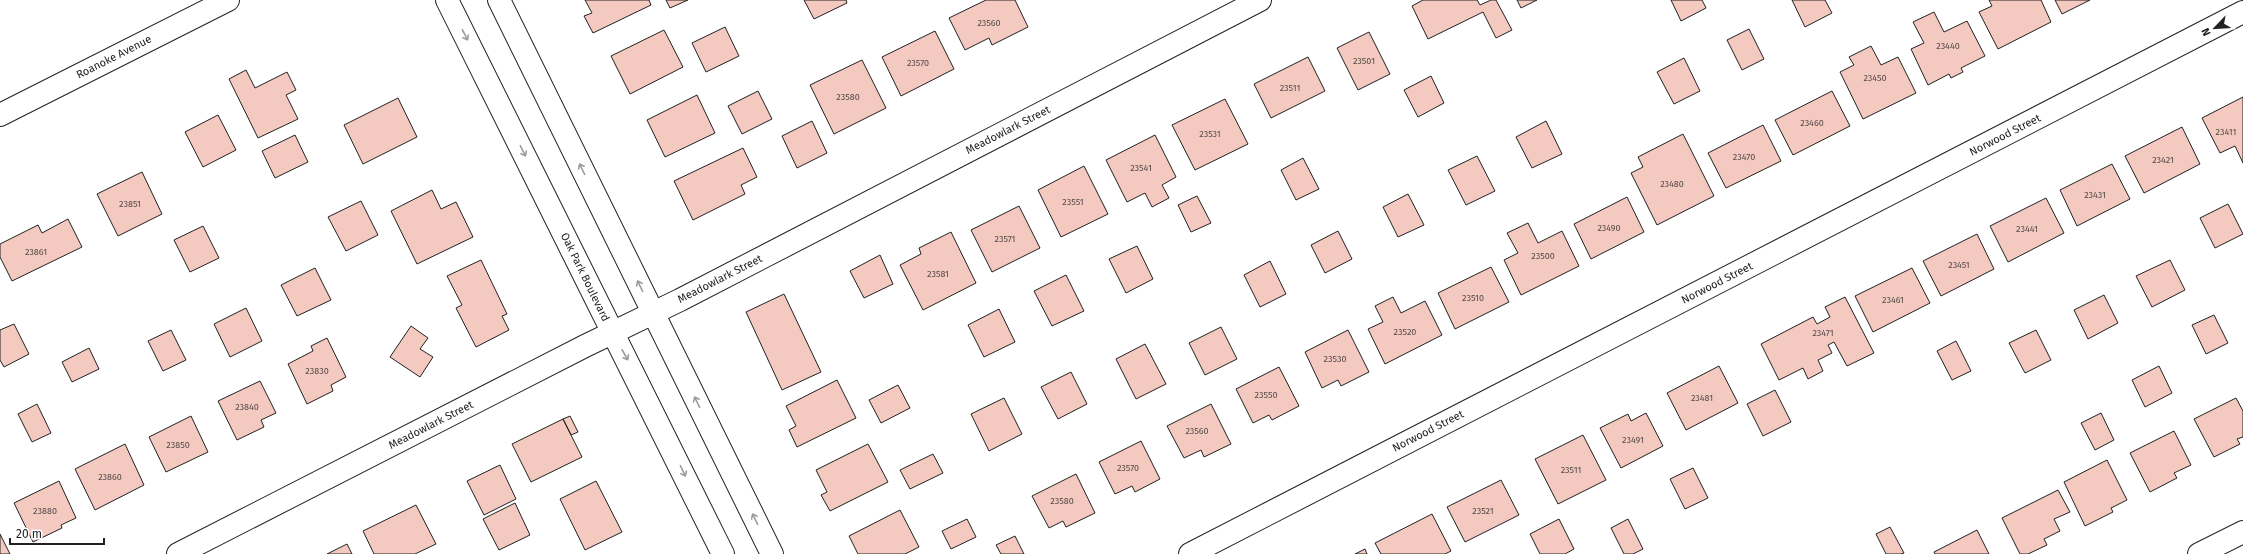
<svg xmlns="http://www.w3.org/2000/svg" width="2243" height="554" font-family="'Fira Sans',sans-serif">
	<rect width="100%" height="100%" fill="#fff"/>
	<path fill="#f3c9c0" stroke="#222" d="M585,0H649L651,5L593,33L584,16L592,13Z
		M666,0H688L670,8Z
		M804,0H846L847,3L814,19Z
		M986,0H1015L1028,27L992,45L989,38L965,50L949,18Z
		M1423,0H1477L1480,5L1491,0H1496L1512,30L1496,38L1483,12L1428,39L1412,6Z
		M1517,0H1537L1521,8Z
		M1671,0H1702L1706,8L1681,21Z
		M1792,0H1825L1832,13L1805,27Z
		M1989,0H2041L2051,22L1998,49L1979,12L1992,6Z
		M2055,0H2090L2062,14Z
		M1934,12L1944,32L1967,21L1985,56L1961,68L1963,72L1951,78L1949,74L1928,85L1911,49L1924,43L1913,22Z
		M725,27L739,56L706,72L692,43Z
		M1749,29L1764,59L1742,70L1727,40Z
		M664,30L683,67L630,94L611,56Z
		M935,31L954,69L901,96L882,57Z
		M1369,32L1390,74L1358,90L1337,48Z
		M1871,46L1881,65L1898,57L1916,93L1863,119L1840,72L1854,65L1849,57Z
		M1308,57L1325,91L1271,118L1254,84Z
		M1684,58L1700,91L1674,104L1657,72Z
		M862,60L886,108L834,134L810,85Z
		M246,70L255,88L287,72L296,90L286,95L298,119L258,138L229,79Z
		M1431,76L1444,103L1418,117L1404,90Z
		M758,91L772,119L742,134L728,106Z
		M1832,91L1850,126L1793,155L1775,120Z
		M697,95L715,133L665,157L647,120Z
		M2243,97V163L2235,146L2220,153L2202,118Z
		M398,98L417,137L363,164L344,125Z
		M1225,99L1248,144L1195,170L1172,125Z
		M218,115L236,150L203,167L185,132Z
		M812,121L827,153L797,168L782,136Z
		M1546,121L1562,154L1532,168L1516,137Z
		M1763,125L1781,161L1726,188L1708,153Z
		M2182,127L2200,164L2144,193L2125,156Z
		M1683,134L1714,196L1657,225L1631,173L1643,167L1638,157Z
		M295,135L308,162L275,178L262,151Z
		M1155,135L1176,177L1162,185L1169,198L1152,207L1145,193L1127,202L1106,160Z
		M743,148L757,177L741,185L745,194L693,220L674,181Z
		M1477,156L1495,191L1466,205L1448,170Z
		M1303,158L1319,189L1296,200L1281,170Z
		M2112,164L2130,199L2077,226L2060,190Z
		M1084,166L1108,214L1061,237L1038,190Z
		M142,172L162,214L118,236L97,194Z
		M432,190L441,209L456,202L473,237L417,264L391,211Z
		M1408,194L1424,225L1398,237L1383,207Z
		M1197,196L1211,223L1191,232L1178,205Z
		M1627,197L1644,232L1591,259L1574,224Z
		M2046,198L2064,233L2008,262L1990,226Z
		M361,201L378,235L346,251L328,217Z
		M2228,204L2243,234L2215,248L2200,218Z
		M1019,206L1040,248L992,272L971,230Z
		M68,219L82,247L12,281L0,257V244L38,225L42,233Z
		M1528,223L1538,243L1562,231L1579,266L1521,295L1504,260L1518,253L1507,233Z
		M203,226L219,258L190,272L174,240Z
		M1338,231L1352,259L1325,273L1311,245Z
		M951,232L976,283L923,310L900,265L921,254L919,248Z
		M1977,234L1994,269L1941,296L1923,261Z
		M1137,246L1153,279L1126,293L1109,259Z
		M880,255L893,284L864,298L850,271Z
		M481,260L507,314L502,316L509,330L476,347L456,308L462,305L447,276Z
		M2170,260L2185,290L2152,307L2136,276Z
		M1270,261L1286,294L1260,307L1244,275Z
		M1491,267L1509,302L1455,329L1438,293Z
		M315,268L331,300L297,316L281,285Z
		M1912,268L1930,303L1873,332L1855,296Z
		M1066,275L1084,311L1052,326L1034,291Z
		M784,294L821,372L782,390L746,312Z
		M2104,295L2118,323L2088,339L2074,310Z
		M1393,297L1401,313L1425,301L1442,335L1385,364L1368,329L1383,322L1375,306Z
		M1845,297L1874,353L1847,366L1834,342L1828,345L1832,353L1818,360L1823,371L1808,379L1803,368L1779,380L1761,344L1813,317L1817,324L1830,317L1825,307Z
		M246,308L262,341L230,357L214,324Z
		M999,309L1015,342L984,357L968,325Z
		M2214,315L2228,343L2206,354L2192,325Z
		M14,324L29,354L4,367L0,360V330Z
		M411,326L428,338L420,349L433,357L420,377L390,357Z
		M1221,327L1237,359L1205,375L1189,343Z
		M171,330L186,360L163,371L148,341Z
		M1348,330L1369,372L1341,386L1338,380L1322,388L1305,352Z
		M2036,330L2051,360L2025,373L2009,343Z
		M327,338L346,377L331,385L333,391L307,404L288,364L313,351L311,346Z
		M1956,341L1971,371L1952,380L1937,351Z
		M1145,344L1166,384L1136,399L1116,359Z
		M89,348L99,369L72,382L62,362Z
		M1719,366L1738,403L1686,430L1667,393Z
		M2159,366L2172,393L2145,407L2132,380Z
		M1279,367L1299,406L1272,420L1269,415L1253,423L1236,389Z
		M1071,372L1087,404L1058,419L1041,387Z
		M837,380L856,418L797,447L789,430L796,426L786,406Z
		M260,381L276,413L261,420L264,427L237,440L218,401Z
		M898,385L910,408L881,423L869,400Z
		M1775,390L1791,422L1763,436L1747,404Z
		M1004,398L1022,434L989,451L971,414Z
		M2236,398L2243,411V437L2237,439L2240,444L2214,457L2194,419Z
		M37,404L51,433L32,442L18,414Z
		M1211,404L1231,444L1204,457L1201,450L1184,458L1167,426Z
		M1646,413L1663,446L1621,468L1600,428L1628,414L1631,421Z
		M2101,413L2114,440L2095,450L2081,423Z
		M191,416L208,452L166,472L149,437Z
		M570,416L578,432L571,435L563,419Z
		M563,419L582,457L531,482L512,444Z
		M2174,431L2191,465L2174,473L2177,478L2150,492L2130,453Z
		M1583,435L1606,480L1558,504L1535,459Z
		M1141,441L1160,479L1135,492L1132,486L1115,494L1099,462Z
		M125,444L144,485L95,510L75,469Z
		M868,444L888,482L830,511L821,495L827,492L816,470Z
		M933,454L943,473L910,489L900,470Z
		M2107,460L2127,500L2111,508L2113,512L2085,526L2064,482Z
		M500,465L516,499L484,515L467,481Z
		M1693,468L1708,498L1685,509L1670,479Z
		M1076,474L1095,513L1066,527L1063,521L1049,528L1032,496Z
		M1501,480L1519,515L1465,542L1447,507Z
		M59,481L76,518L61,525L62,528L33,542L14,503Z
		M596,481L622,532L585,550L560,499Z
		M2058,490L2070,512L2054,519L2060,531L2044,539L2047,545L2028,554H2020L2002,518Z
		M515,503L530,535L499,550L483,519Z
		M416,505L436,544L415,554H374L363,531Z
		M900,510L919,547L905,554H858L849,536Z
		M1432,514L1451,551L1445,554H1381L1375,543Z
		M967,519L976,537L951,549L942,531Z
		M1559,519L1574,549L1565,554H1540L1530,534Z
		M1628,519L1643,549L1633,554H1624L1611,528Z
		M1890,527L1904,553L1901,554H1886L1876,534Z
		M1977,530L1989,554H1935L1934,552Z
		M0,534L10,554H0Z
		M1015,536L1024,554H1001L996,545Z
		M347,544L352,554H327Z
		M1365,549L1367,554H1355Z"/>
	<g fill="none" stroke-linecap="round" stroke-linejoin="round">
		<defs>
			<path id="minor" d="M447,0L723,554
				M499,0L772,554
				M0,115L228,0
				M178,554L585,346L680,300L1260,0
				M1190,554L2243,12
				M2199,554L2243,532"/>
		</defs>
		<use href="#minor" stroke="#222" stroke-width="24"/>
		<use href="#minor" stroke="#fff" stroke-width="22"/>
	</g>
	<defs><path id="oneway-shaft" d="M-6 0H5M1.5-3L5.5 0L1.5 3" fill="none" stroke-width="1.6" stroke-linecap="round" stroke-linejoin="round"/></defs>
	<g stroke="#9c9c9c">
		<use href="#oneway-shaft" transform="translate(465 35) rotate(63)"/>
		<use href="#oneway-shaft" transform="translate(523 151) rotate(63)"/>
		<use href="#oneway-shaft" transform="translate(582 169) rotate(-116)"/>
		<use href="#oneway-shaft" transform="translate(640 286) rotate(-116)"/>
		<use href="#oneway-shaft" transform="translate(625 355) rotate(61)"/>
		<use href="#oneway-shaft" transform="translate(697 402) rotate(-116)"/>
		<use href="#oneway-shaft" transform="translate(683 471) rotate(64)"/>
		<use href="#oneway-shaft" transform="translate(755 519) rotate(-116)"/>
	</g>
	<g text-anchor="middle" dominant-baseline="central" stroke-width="3" stroke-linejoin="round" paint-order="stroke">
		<g font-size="9" fill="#564c4a">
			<text x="989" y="23">23560</text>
			<text x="1948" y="46">23440</text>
			<text x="1364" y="61">23501</text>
			<text x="918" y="63">23570</text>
			<text x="1875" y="78">23450</text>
			<text x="1290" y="88">23511</text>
			<text x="848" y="97">23580</text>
			<text x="1812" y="123">23460</text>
			<text x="2226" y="132">23411</text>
			<text x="1210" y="134">23531</text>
			<text x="1744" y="157">23470</text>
			<text x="2163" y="160">23421</text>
			<text x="1141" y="168">23541</text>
			<text x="1672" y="184">23480</text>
			<text x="2095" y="195">23431</text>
			<text x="1073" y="202">23551</text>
			<text x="130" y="204">23851</text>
			<text x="1609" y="228">23490</text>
			<text x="2027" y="229">23441</text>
			<text x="1005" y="239">23571</text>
			<text x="36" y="252">23861</text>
			<text x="1543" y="256">23500</text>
			<text x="1959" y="265">23451</text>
			<text x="938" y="274">23581</text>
			<text x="1473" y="298">23510</text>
			<text x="1893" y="300">23461</text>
			<text x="1405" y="332">23520</text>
			<text x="1823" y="333">23471</text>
			<text x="1335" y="359">23530</text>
			<text x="317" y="371">23830</text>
			<text x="1266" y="395">23550</text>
			<text x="1702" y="398">23481</text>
			<text x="247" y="407">23840</text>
			<text x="1197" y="431">23560</text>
			<text x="1633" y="440">23491</text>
			<text x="178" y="445">23850</text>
			<text x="1128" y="468">23570</text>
			<text x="1571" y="470">23511</text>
			<text x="110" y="477">23860</text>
			<text x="1062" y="501">23580</text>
			<text x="45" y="511">23880</text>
			<text x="1483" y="511">23521</text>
		</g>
		<g font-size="11" fill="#222" stroke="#fff">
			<text transform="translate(114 57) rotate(-27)">Roanoke Avenue</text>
			<text transform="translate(1008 130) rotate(-27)">Meadowlark Street</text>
			<text transform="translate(2005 135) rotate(-27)">Norwood Street</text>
			<text transform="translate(585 277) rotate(64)">Oak Park Boulevard</text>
			<text transform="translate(720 279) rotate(-27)">Meadowlark Street</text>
			<text transform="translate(1717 283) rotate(-27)">Norwood Street</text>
			<text transform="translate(431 425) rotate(-27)">Meadowlark Street</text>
			<text transform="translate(1428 431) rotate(-27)">Norwood Street</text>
		</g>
	</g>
	<g transform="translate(2215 28) rotate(245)" stroke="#ffffff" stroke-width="3" paint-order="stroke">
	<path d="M0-3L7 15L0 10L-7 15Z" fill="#222222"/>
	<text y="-6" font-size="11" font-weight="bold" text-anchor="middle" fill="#222222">N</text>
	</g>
	<path d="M10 538v6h94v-6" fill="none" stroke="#222222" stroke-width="2"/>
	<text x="16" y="538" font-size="12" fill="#222222" stroke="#ffffff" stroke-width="3" paint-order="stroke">20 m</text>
</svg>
